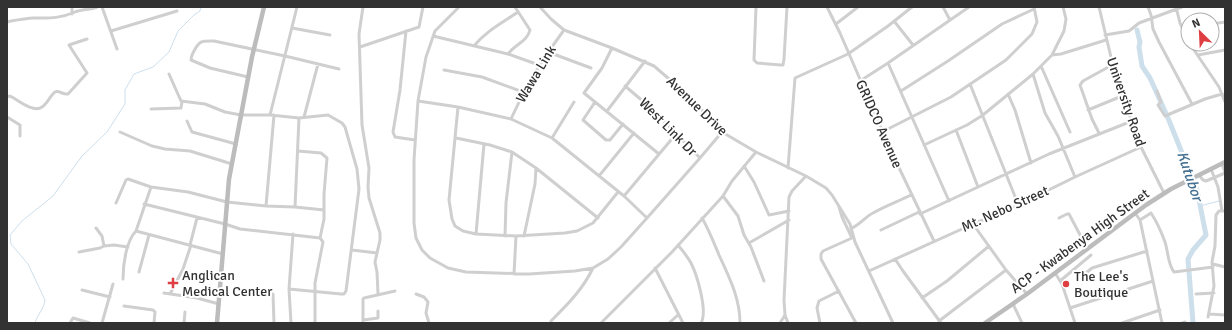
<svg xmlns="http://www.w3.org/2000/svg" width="1232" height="330" font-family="Signika,sans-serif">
	<rect width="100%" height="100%" fill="#fff"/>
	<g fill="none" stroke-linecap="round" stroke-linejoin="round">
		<path stroke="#cedfec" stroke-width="1" d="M1200,206L1219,201
			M35,323C37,315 44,309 45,300L28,264L11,244L10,235L22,221L53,196L82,156L107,132L125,104V90L134,74L153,67L169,52L178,31L194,15L200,11L201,7"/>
		<path stroke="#cedfec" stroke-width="5" d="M1137,30L1140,42L1139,47L1142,66L1150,78L1168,118L1197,190L1206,235L1193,250L1188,259L1193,323"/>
		<path stroke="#cfcfcf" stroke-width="3" d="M72,7V14
			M102,7L117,49
			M363,7L359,34L362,125L369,168L368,187L369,198L380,233V240L375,262L377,272L378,294
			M459,7L435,31L426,57L418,101L414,160V223L416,238L422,250L430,258L448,268L466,272L529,274L575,271L593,268L608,259L621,247L647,218
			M540,7L551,19L564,30L612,48L654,66L689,96L722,132L756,152L806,176L826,188L832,195L850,224L855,242L893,323
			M756,7L754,60L757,63L781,65H783L784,59L787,7
			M827,7L840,33L892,153L934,241
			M943,7L950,20
			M1099,7L1116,78L1141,147L1164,193
			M1148,7L1151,15L1153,29L1159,42L1192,104
			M1176,7L1180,23L1188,40
			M894,21L913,45
			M7,22C15,20 24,19 32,18C49,18 59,19 75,12C82,9 90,10 97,7
			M836,24L858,7
			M1212,24L1225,22
			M292,28L330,35
			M111,31L177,11
			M406,31L400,90L393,132L395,137L415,140
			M1105,35L1129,31L1139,23L1182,7
			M433,36L508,54L539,65
			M1190,44L1219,87L1225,102
			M474,46C486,31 502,23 518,12
			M360,47L419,27L423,7
			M612,48L602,68L584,93L659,154
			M548,52L591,68
			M508,54C515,44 527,42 530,30L515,7
			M1052,55L1061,54L1106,40
			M1198,55L1225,50
			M888,63L949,201
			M1041,66L1070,132
			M444,70L482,77L523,92
			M169,74L181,101L205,104L225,112L241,115H270L299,118L328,115L342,123L345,127L357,169L359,189L346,291L344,294H341L289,289L291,323
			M1033,74L1045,113L1058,136L1075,177
			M248,77L210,68L191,60C191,56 192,55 194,51C200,40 202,41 214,41L285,56L339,69
			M860,81L888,63L969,7
			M970,84L1018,204
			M901,91L948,61L1002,24L1034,9
			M1157,91L1161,102L1158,105L1165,116L1205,99L1222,94L1225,96
			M1008,94L1015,110L1031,163
			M7,97L9,96L12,97C19,101 34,113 42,107C47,104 50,96 55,92C59,90 63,95 68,94L87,73L69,45L87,39
			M418,101L458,107L511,119L552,138L624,196L647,218L700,158L651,108L625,86
			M595,102L583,120L606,140H610L623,124
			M458,107L449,200L452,219L455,226L463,231L476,234L516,236L565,233L577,231L593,223L618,192
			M151,109L181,108L182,101
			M1088,110L1122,96
			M607,111L645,61
			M270,115L297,7
			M7,117L20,125V136
			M304,117L318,64
			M511,119C525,87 543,58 564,30
			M187,121L192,132L236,144
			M956,130L978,187
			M120,132L152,146L165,149L190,151L232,164
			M882,132L951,97L1006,60L1032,34L1037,22L1034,7
			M1099,133L1092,119L1080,85L1083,81L1112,65
			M456,138L490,145L512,152L536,168L598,218
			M552,138L574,102
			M924,145L967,125L983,115L1033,74L1052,55L1064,31L1066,19L1063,7
			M298,151L321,153L327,158L324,194V219L320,238
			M700,158L722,132
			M1222,164L1225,172
			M744,166L754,182L769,215L789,211
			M788,168L795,78L848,54L888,26L912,7
			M1211,169L1218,187L1222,211
			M1199,175L1203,180L1206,181L1225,173
			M599,176L634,133
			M151,187L136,231L223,254
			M624,196L676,134
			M723,196L738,216L744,235L751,247L764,281
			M116,203L126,180L128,179L151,187L188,192L227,202L266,206L295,207L299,118
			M144,204L225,224L240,229L320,238L323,242L315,283V323
			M266,206L274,115
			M295,207L324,210
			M839,207L842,217L852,238
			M1135,213L1140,220L1162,323
			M920,214L1049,154L1132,121
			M702,218C709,230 714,243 719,255C729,277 740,298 740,323
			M1059,218L1067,214H1069L1087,248
			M1140,220L1151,213C1157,222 1161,231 1165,242C1168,251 1168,265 1174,272L1213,267
			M973,224L1006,270L1027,294
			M96,228L102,236L104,246L114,245L128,247
			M852,228C861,224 865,217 873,213C885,206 899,201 911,195
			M881,230L919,212
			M476,234L484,144
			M505,236L506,203L512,152
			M524,236L535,184L536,168
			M852,238L823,251L821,254V259L856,323
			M749,243L789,220
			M190,245L197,218
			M678,245C683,251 687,256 691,263C697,275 708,311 701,323
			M352,250L377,253
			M79,252L100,248L104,246
			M895,259L903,271L941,323
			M1213,264L1225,267
			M655,268L683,323
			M869,271L973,224L1010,209L1075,177L1141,147
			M139,272L149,235
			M1055,273L1062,284L1075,323
			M514,274L516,236
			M123,279C123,265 126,241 136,231
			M1086,280V273L1092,268L1147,251
			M1060,281L1091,255
			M289,289L293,234
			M82,290L110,297
			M164,293L197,298L219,304
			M170,294L183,269L191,245
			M273,294L274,323
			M416,294L424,297L428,302L426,313L429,323
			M1196,294L1214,293
			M922,298L947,281L989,246
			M1013,304L1022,323
			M124,306L153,310L155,312L154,323
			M1070,308L1153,281
			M1209,314L1225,315
			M1208,317L1214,286L1212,262L1215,246L1216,215L1219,211H1225
			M363,320L378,318V311
			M551,321C568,304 583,289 593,268
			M939,321L1006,270
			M70,323L73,318L90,323
			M102,323L113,284
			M184,323L185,312
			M363,323V299L364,298L395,291
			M601,323L672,252L723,196L732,181L756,152
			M669,323L678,315
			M780,323L785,315
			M788,323L785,315L784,300L789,197L792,191L806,176
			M820,323L817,308L819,301L839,291
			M1122,323L1160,310
			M1182,323L1185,322"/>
		<path stroke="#bcbcbc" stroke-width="4.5" d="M217,323L229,179L252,57L264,7
			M985,323L1027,294L1146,205L1171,189L1225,162"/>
	</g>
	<g fill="#de3e42" stroke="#fff" stroke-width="1.5">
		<path d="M171 277h4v4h4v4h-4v4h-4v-4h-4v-4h4z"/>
		<circle cx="1066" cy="284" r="4"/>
	</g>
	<g text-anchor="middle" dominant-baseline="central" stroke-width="4" stroke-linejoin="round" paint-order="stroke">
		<g font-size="14" fill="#323232" stroke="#fff">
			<text transform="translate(536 74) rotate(-59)">Wawa Link</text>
			<text transform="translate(1126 102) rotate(71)">University Road</text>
			<text transform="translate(697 106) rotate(44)">Avenue Drive</text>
			<text transform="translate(879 124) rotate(66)">GRIDCO Avenue</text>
			<text transform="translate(668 127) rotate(45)">West Link Dr</text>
			<text transform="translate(1005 209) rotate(-24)">Mt. Nebo Street</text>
			<text transform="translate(1080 241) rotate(-36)">ACP - Kwabenya High Street</text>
		</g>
		<g font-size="14" fill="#323232" stroke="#fff" text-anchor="start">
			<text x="182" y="275">Anglican<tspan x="182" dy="16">Medical Center</tspan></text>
			<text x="1074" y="276">The Lee's<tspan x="1074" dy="16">Boutique</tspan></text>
		</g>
		<g font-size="15" font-style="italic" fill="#426f91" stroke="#fff">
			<text transform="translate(1190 176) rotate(71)">Kutubor</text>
		</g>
	</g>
	<rect width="1232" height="330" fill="none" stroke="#323232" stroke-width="16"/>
	<g transform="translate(1200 32) rotate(336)"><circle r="19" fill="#ffffff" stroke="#adadad"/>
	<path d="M0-3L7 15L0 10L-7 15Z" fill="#de3e42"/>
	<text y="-6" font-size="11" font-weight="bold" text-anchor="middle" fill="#323232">N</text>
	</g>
</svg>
